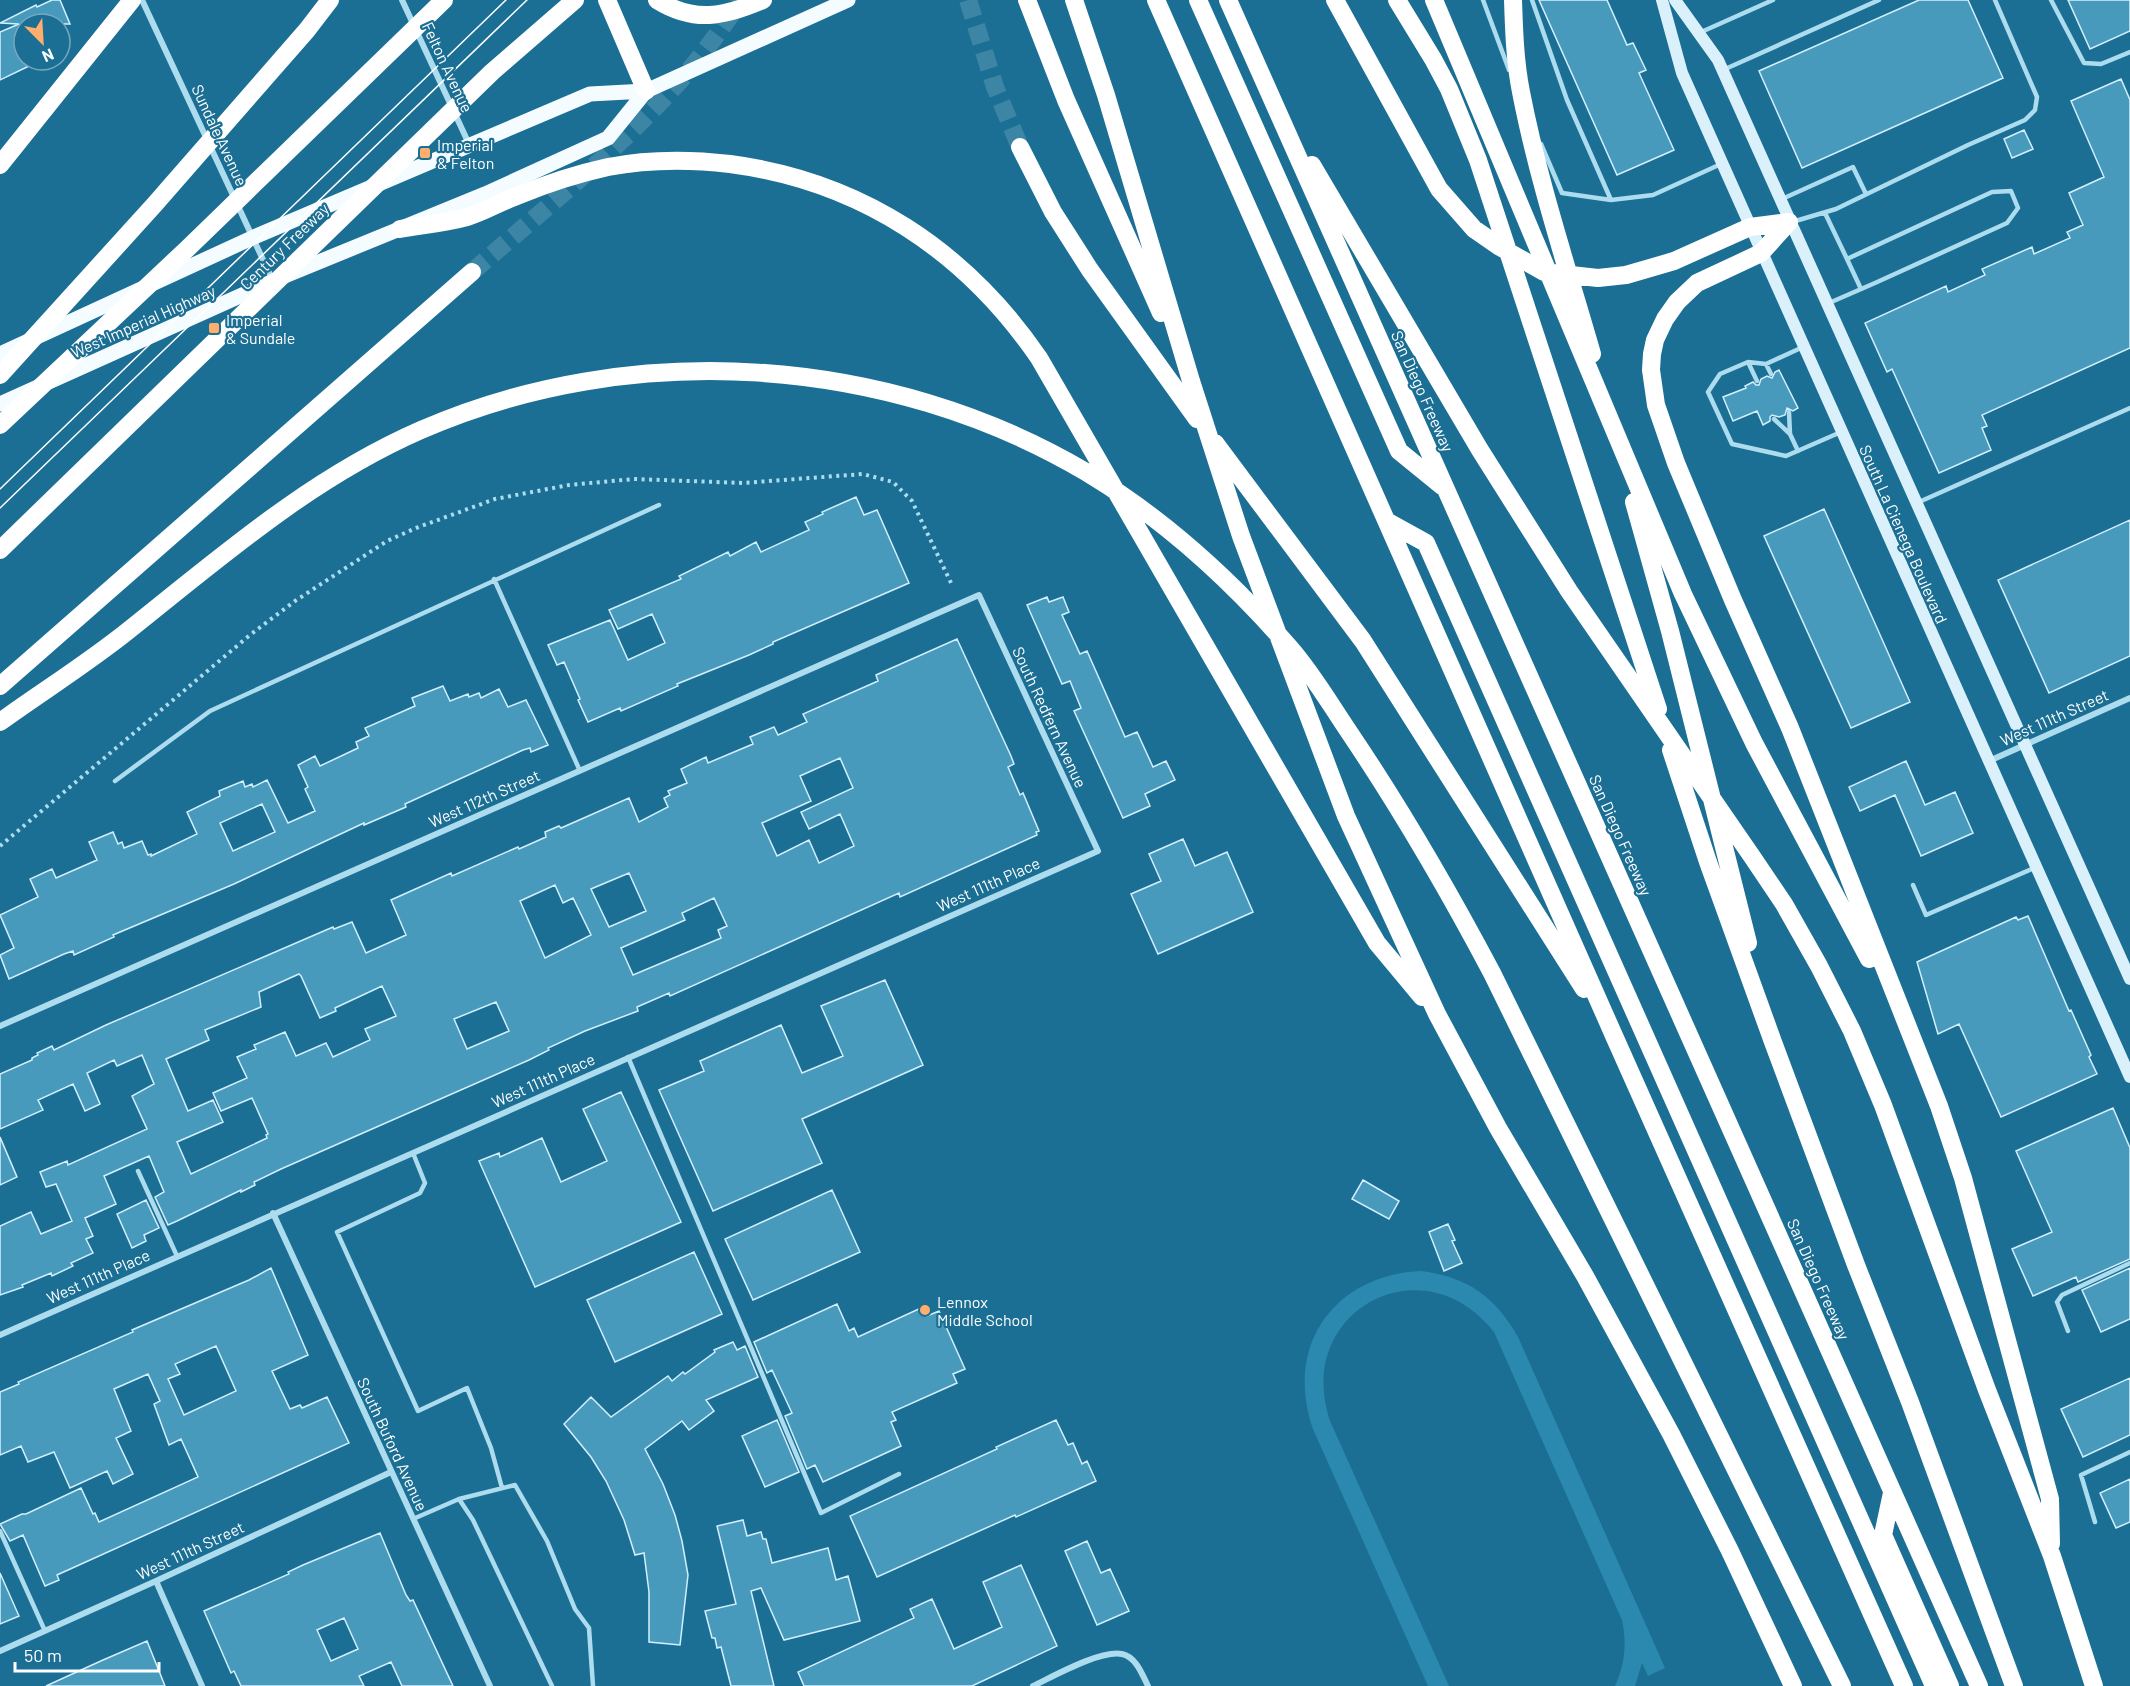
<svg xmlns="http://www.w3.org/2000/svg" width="2130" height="1686" font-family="Barlow,sans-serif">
	<rect width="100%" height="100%" fill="#1b6f94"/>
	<path fill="#2b89b0" d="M1421,1271C1467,1277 1495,1296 1518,1337L1665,1668L1648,1676L1642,1663L1635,1686H1615C1625,1664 1627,1643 1622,1620L1494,1332C1423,1241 1293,1311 1330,1421L1449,1686H1428L1313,1429C1284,1346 1334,1275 1421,1271Z"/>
	<path fill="#489abd" stroke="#d3effb" stroke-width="1.5" fill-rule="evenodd" d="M52,0H60L70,24H24V60H27L29,66L0,80V32L19,24L0,23L36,5L37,7Z
		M1539,0H1607L1627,45L1633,43L1646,70L1639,73L1674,150L1617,175Z
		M1919,0H1968L2003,78L1802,168L1759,71Z
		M2068,0H2130V31L2090,49Z
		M2121,79L2130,100V348L1982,415L1987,426L1982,428L1991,450L1939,473L1892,369L1887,372L1865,323L1946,286L1948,292L1985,275L1982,269L2032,247L2034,254L2070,238L2067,232L2083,225L2069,193L2104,177L2071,101Z
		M2024,130L2033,149L2012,158L2004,139Z
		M1779,370L1798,408L1793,411L1787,408L1785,415L1779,417L1772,415L1770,417V421L1763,425L1757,411L1733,421L1723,397L1746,388L1745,386L1753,382L1756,385H1759L1761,379L1767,376L1772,378L1775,372Z
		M856,497L864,515L877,510L909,583L773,642V644L749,655L677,684L678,686L621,711L620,708L588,722L578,700L580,699L564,662L557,665L548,645L610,620L628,660L665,643L652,614L618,629L609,610L681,579L679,576L728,552L730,556L756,542L761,552L809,530L805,522L823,514L822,512Z
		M1824,509L1910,702L1851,728L1764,536Z
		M2130,520V656L2049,693L1998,580Z
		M1047,597L1049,602L1063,597L1069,612L1062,615L1080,654L1087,651L1125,737L1137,732L1153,767L1166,761L1175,780L1145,794L1150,806L1123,818L1074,711L1081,708L1070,681L1062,684L1027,605Z
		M957,639L1011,756L1014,764L1008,767L1020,795L1023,793L1039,831L1036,832L1037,835L900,897L899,893L670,996L669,993L637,1007L638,1011L585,1031L548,1048L549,1050L529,1060L281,1169L254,1182L255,1185L241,1192V1190L177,1221L168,1225L155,1197L164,1192L149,1156L104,1176L116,1204L85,1218L93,1236L86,1239L93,1253L71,1263L73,1266L52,1276L51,1273L22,1285L23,1287L0,1295V1226L31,1212L41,1234L72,1221L56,1184L46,1187L40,1172L67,1161L68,1165L147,1129L132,1096L154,1084L142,1055L117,1066L114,1060L87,1073L100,1104L98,1105L85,1111L73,1084L38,1100L43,1110L0,1129V1074L32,1060V1058L38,1055L37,1053L52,1046L54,1050L106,1025L333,927L334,929L352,922L366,953L406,935L391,900L451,873L452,876L518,847L519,849L546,837L545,832L559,826L561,828L629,798L639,822L668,807L664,798L670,795L668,791L687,783L681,769L706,757L708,763L753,744L750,737L774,727L778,735L807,722L803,714L878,681L876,675ZM840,758L853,788L801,812L809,829L840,814L854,846L819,863L809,840L777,856L762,823L811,801L800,776ZM629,873L646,911L609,927L591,889ZM555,885L563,903L573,898L591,935L545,958L520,901ZM714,898L727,926L718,930L721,938L633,975L621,948L685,920L682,913ZM299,974L301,976L320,1018L336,1011L335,1008L382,986L396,1016L365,1029L370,1040L333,1057L326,1043L296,1056L285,1032L254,1045L256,1049L237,1057L247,1078L213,1093L221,1111L252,1098L268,1134L266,1135L267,1138L191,1174L177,1142L223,1122L213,1100L188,1111L166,1059L209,1040L205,1030L261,1007L259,992ZM496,1002L509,1031L467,1049L454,1019Z
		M443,686L450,701L468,694L469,697L479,693L481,698L499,689L508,707L526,700L548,745L531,752L530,748L523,750L405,804L406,807L364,825V823L234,884L113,935L114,937L74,955L73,951L64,954L9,979L0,955L14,948L0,915L38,897L30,879L52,869L56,878L97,860L89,842L113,832L118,844L122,842L124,848L142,841L148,855L151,854V856L197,834L187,812L220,796L219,791L243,781L245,787L252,784L253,787L267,780L288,823L315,811L305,789L308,787L298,765L315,756L320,766L358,748L356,742L369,736L365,728L415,706L412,698ZM262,804L275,832L233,851L220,823Z
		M1906,761L1925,805L1955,792L1973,833L1921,856L1895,795L1860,811L1849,787Z
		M1183,839L1195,866L1227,852L1253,912L1158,954L1131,894L1161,881L1149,854Z
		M2028,916L2069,1011L2071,1010L2091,1055L2089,1057L2097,1074L2001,1117L1959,1024L1938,1034L1917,962L2016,917L2018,920Z
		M885,980L923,1065L802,1119L822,1163L713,1211L659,1090L704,1071L700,1061L781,1025L802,1073L843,1056L821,1006Z
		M621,1092L681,1222L535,1287L479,1161L499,1153L500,1157L542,1138L561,1182L607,1161L583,1109Z
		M2113,1108L2130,1148V1259L2078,1282L2076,1277L2033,1296L2012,1249L2052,1232L2016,1151Z
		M0,1137L17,1177L0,1185Z
		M1363,1180L1399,1201L1389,1219L1352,1199Z
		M832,1190L860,1252L753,1300L725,1239Z
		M146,1200L159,1228L144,1235L146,1241L132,1248L117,1214Z
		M1448,1224L1455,1240L1452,1241L1462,1263L1444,1271L1429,1232Z
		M694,1252L722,1314L615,1362L587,1300Z
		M271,1268L308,1355L272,1371L290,1409L300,1405L302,1408L327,1397L349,1443L57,1575L59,1580L45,1586L23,1535L10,1541L0,1524L22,1514H26L81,1488L93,1514L95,1513L99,1522L198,1477L181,1439L169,1445L154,1404L160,1401L148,1374L114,1389L131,1431L116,1438L133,1474L113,1484L107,1471L70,1488L54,1452L28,1462L21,1446L0,1455V1392L19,1384L18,1382L133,1332L132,1330L249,1280ZM216,1346L236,1391L184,1415L168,1379L180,1374L175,1364Z
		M2130,1268V1319L2101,1332L2082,1290Z
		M837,1304L849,1331L854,1328L858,1337L923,1307L927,1316L939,1311L965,1369L953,1374L957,1383L892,1412L896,1420L891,1422L901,1446L823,1482L815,1465L807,1469L785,1416L792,1413L772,1370L767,1373L754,1342Z
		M733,1342L737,1350L745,1346L758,1377L706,1400L714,1411L689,1430L682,1421L645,1449L663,1484L675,1515L682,1541L688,1575L680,1645L649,1642V1592L644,1553L635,1555L624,1520L606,1481L591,1457L564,1424L591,1397L611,1417L668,1376L672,1381L683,1372L685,1374L715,1352L714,1350Z
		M2130,1378V1435L2083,1457L2061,1409Z
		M777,1420L799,1472L765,1487L742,1436Z
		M1056,1420L1068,1445L1073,1443L1082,1464L1087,1461L1096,1481L1016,1517L1015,1515L877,1577L850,1516L997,1449L996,1447Z
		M2130,1479V1522L2116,1528L2100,1493Z
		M743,1520L747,1536L761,1532L763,1539H766L772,1563L828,1548L836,1580L848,1576L860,1621L784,1640L761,1588L751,1591L774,1686H731L721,1647L717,1648L715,1638H712L705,1611L736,1604L717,1526Z
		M380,1533L406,1595L410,1601L413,1600L453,1686H402L391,1662L359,1676L364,1686H241L234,1671L231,1673L204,1611L289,1574L288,1572L303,1565ZM344,1618L358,1649L331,1661L317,1630Z
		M1087,1541L1101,1573L1110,1569L1129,1611L1097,1625L1065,1551Z
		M1021,1565L1057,1646L972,1686H804L798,1672L914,1618L910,1609L932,1599L954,1649L1002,1627L983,1582Z
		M0,1573L19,1616L0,1624Z
		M147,1641L165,1686H46L103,1660Z"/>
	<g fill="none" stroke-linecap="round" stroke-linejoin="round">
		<path stroke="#3d85a4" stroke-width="18" stroke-dasharray="18 9" stroke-linecap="butt" d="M968,0L995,87L1020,147
			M472,272C537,215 606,160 666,96C694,67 717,35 740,2"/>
		<path stroke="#addcef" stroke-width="4" stroke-dasharray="3 4.5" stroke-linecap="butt" d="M0,846L250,635L295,601L387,541L416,528L495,499L569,485L634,479L743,483L863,474L893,482L912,501L952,585"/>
		<path stroke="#addcef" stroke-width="4.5" d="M1483,0L1509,70
			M1532,0L1567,100L1611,200
			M2051,0L2084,63L2101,64L2130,52
			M1699,33L1773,0
			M1723,70L1879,0
			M1541,144L1562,193L1611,200L1653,195L1721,164
			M1782,199L1853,167L1866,194
			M1825,213L1847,259
			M1792,222L1836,209L1968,145L2025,120L2035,110L2037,97L1995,0
			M1829,303L1875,283L2007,223L2018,208L2011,191L1992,192L1847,259L1861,289
			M1803,347L1766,364L1748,362L1720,374L1708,392L1732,444L1786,456L1841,432
			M1748,362L1757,381
			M1766,364L1771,374
			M1789,412L1790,434L1798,451
			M1774,419L1790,434
			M1919,502L2130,408
			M494,579L580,771
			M115,781L210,711L659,505
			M1913,885L1926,915L2034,868
			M628,1057L821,1513L899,1474
			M413,1153L425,1183L420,1193L337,1232L418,1411L467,1388L491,1448L502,1488
			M138,1171L177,1256
			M2068,1331L2057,1302L2062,1295L2130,1263
			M459,1499L473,1520L552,1686
			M413,1519L459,1499L515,1485L547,1541L575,1609L589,1628L593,1686
			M2095,1522L2081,1475L2130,1452
			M0,1531L45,1631"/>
		<path stroke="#addcef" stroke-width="6" d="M142,0L272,279
			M402,0L469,144
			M1989,761L2130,698
			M0,1026L979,595L1098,851L0,1335
			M273,1213L490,1686
			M156,1581L202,1686
			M0,1651L156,1581L391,1472
			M1033,1686C1054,1676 1100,1650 1122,1654C1136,1657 1142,1674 1148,1686"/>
		<path stroke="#daf1fb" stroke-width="12" d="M1662,0L1682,73L2130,1077
			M1675,0L1718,60L2130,979"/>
		<path stroke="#f5fcff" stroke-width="15" d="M0,354L254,237L590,94L646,91L848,0
			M0,404L282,277L485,194L608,138L646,91"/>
		<path stroke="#fff" stroke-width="18" d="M607,0L646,91
			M657,0C694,23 724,17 763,0
			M1027,0L1066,100L1161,313
			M1074,0L1106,95L1191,381L1241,536L1346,816L1437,1014L1498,1128L1585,1276L1671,1434L1730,1551L1793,1686
			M1156,0L1615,1038L1904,1686
			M1198,0L1399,451L1442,486
			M1228,0L1979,1686
			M1335,0L1439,189L1474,229L1500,247L1544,272L1598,278L1626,275L1674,261L1750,227L1789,222
			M1397,0L1433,59L1449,89L1478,160L1658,709
			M1434,0L1683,594L1754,743L1869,959
			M1513,0C1514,31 1515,62 1521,92C1538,180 1567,267 1592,354
			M1020,147L1053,212L1090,270L1197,419
			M0,165L132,0
			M1312,165L1480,450L1569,591L1753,858L1784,904L1819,966L1852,1031L1883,1105L1987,1390L2052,1556L2094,1686
			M1789,222L1761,253L1697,283L1677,302L1665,319L1655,340L1652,354L1651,370L1656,405L1676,463L1733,600L1790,728L1939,1106L1963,1178L2050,1499L2051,1544
			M400,229C422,225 445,223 467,217C484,212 500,202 517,196C546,184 576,174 608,167C649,159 688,159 730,164C860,181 965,250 1039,358L1377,943L1422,997
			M0,375L155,204L307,30L330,0
			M0,425L187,249L444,0
			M1215,443L1363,641L1584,989
			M1634,502L1670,631L1748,943
			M1388,522L1426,543L1934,1686
			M0,550L492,72L575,0
			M0,686L472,272
			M0,722C43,691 88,663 129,630C222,556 311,478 421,430C632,338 888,355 1086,472C1163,518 1231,580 1290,648C1312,673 1330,704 1349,732C1401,809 1448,890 1492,973L1842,1686
			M1671,750L1708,862L1773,1042L1856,1265L1910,1402L2014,1686
			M1892,1493L1883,1535L1950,1686"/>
		<path stroke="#fff" stroke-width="1.5" d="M0,489L506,0
			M0,508L527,0"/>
	</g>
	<g fill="#ffae6b" stroke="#1b6f94" stroke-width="2">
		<rect x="419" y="147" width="12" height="12" rx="3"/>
		<rect x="208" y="322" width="12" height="12" rx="3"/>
		<circle cx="925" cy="1310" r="6"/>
	</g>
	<g text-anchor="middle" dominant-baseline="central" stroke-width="4.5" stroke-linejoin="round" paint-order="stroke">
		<g font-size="16" fill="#fff" stroke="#1b6f94">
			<text transform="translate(448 67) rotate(65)">Felton Avenue</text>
			<text transform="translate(220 135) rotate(65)">Sundale Avenue</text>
			<text transform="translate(284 246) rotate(-44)">Century Freeway</text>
			<text transform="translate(143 321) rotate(-24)">West Imperial Highway</text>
			<text transform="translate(1423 391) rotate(66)">San Diego Freeway</text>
			<text transform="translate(1904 534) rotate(66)">South La Cienega Boulevard</text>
			<text transform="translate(1050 717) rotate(65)">South Redfern Avenue</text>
			<text transform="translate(2054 717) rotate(-24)">West 111th Street</text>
			<text transform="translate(484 798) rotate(-24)">West 112th Street</text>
			<text transform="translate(1621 835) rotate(66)">San Diego Freeway</text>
			<text transform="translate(988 884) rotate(-24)">West 111th Place</text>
			<text transform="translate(543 1080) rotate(-24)">West 111th Place</text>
			<text transform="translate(98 1276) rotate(-24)">West 111th Place</text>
			<text transform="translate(1819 1279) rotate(66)">San Diego Freeway</text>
			<text transform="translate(393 1444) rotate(65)">South Buford Avenue</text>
			<text transform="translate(190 1550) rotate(-25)">West 111th Street</text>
		</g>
		<g font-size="16" fill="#fff" stroke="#1b6f94" text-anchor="start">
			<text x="437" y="144">Imperial<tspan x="437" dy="18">&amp; Felton</tspan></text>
			<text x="226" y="319">Imperial<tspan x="226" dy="18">&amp; Sundale</tspan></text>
			<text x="937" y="1301">Lennox<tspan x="937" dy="18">Middle School</tspan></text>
		</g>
	</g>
	<g transform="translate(42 42) rotate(156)"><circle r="28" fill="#1b6f94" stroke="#76a9bf" stroke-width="1.5"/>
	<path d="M0-4.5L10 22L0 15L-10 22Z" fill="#ffae6b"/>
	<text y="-9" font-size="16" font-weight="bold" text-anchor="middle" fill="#ffffff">N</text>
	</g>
	<path d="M15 1662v9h144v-9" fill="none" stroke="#ffffff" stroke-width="3"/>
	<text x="24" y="1662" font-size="18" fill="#ffffff" stroke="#1b6f94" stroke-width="4.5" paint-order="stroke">50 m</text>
</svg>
